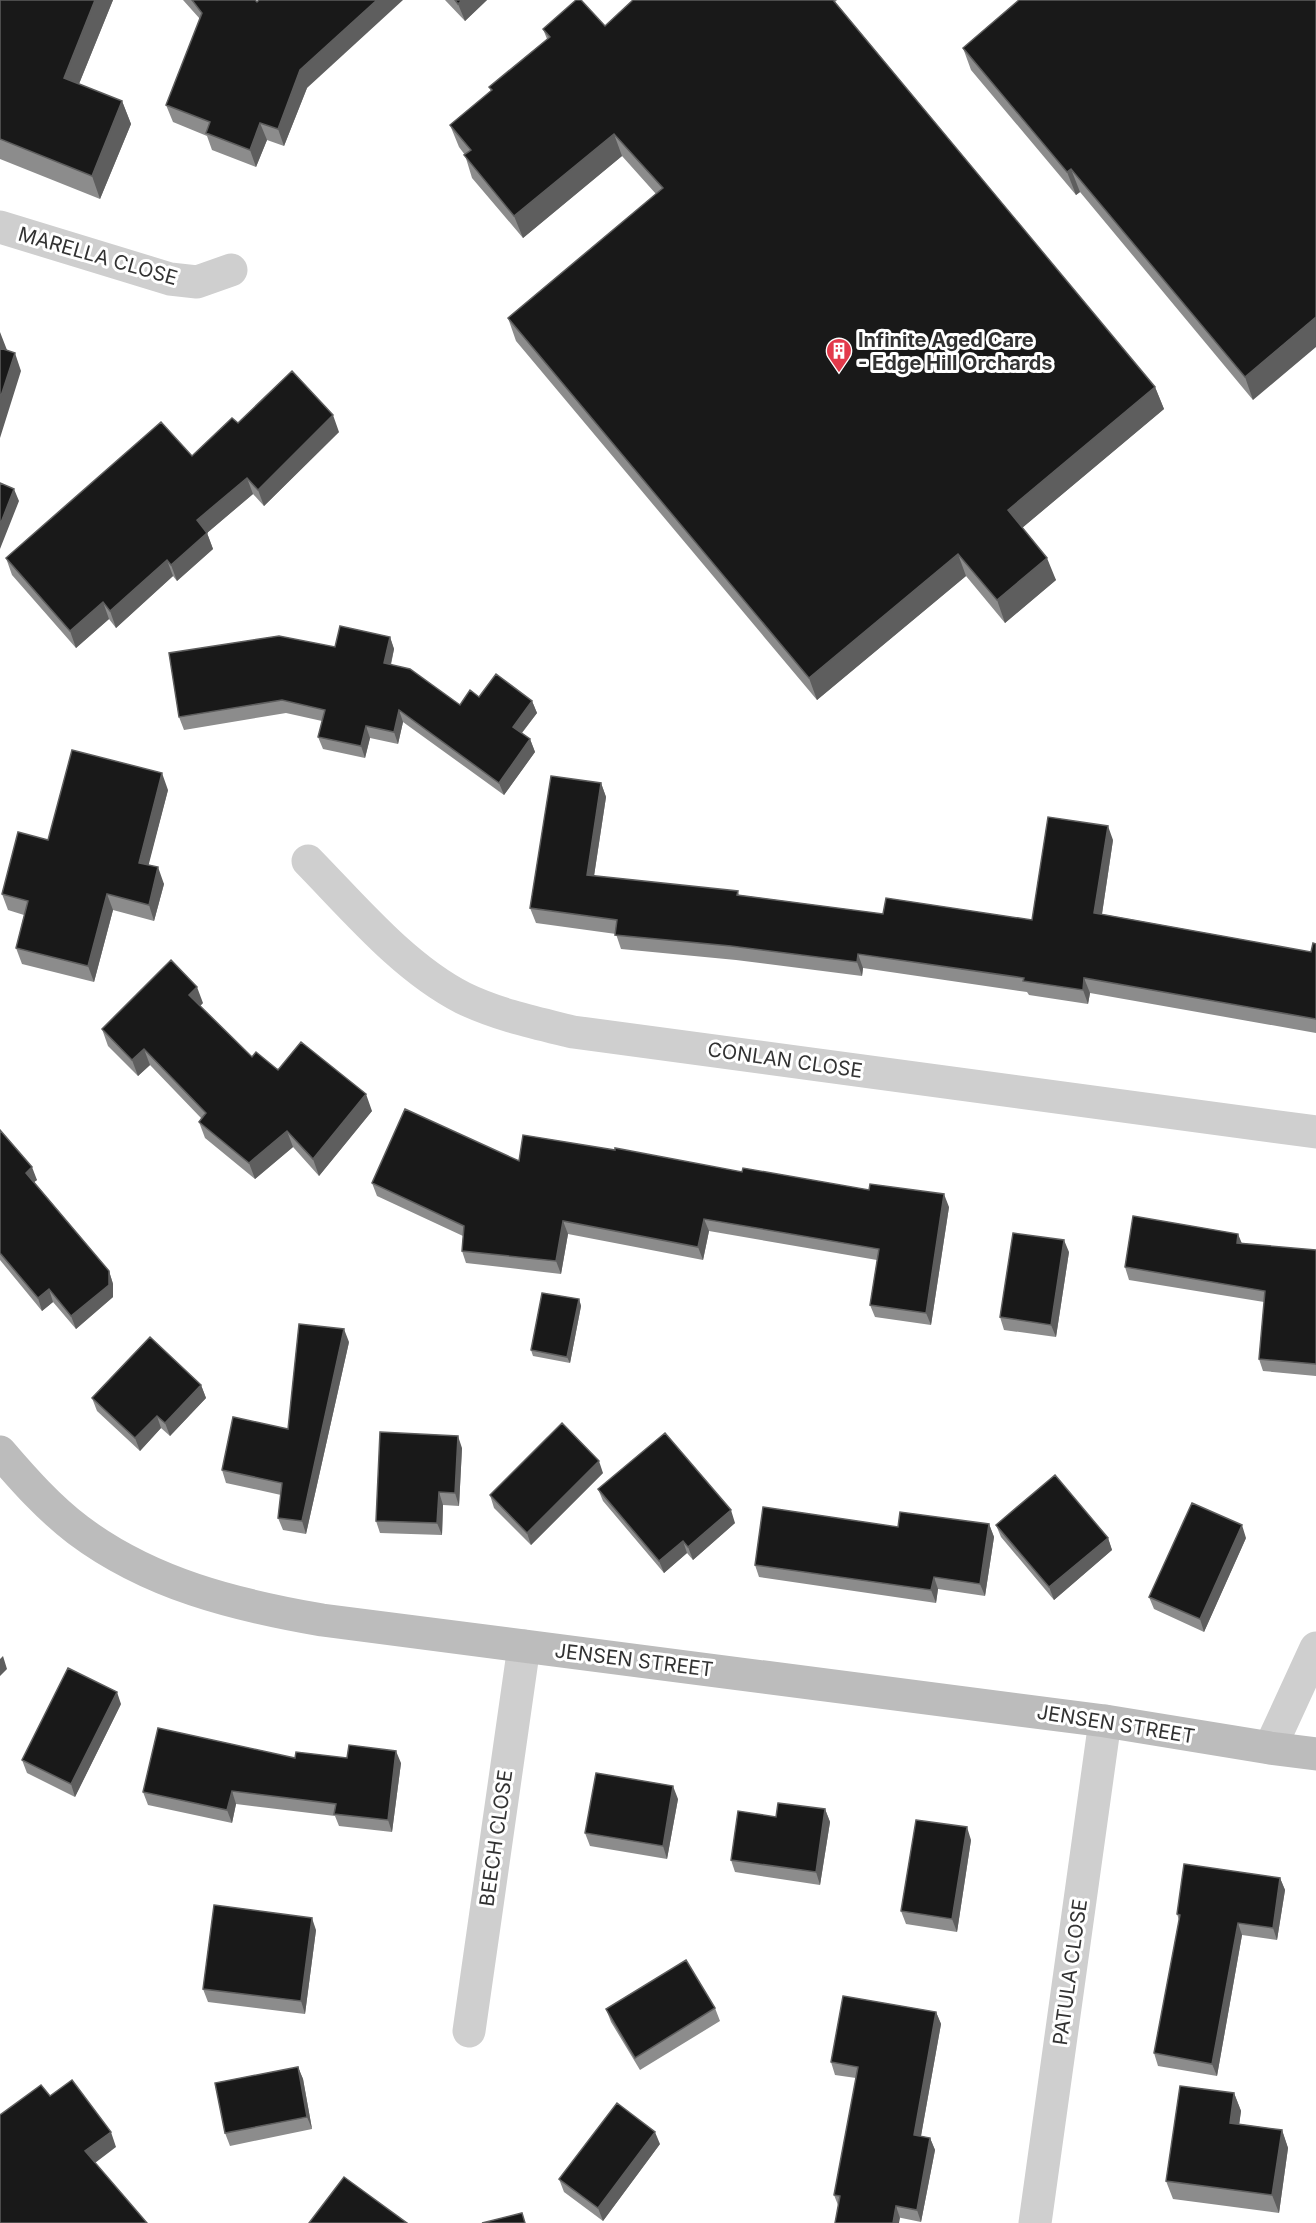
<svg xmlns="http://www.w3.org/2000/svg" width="1316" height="2223" font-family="Inter,sans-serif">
	<rect width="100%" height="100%" fill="#fff"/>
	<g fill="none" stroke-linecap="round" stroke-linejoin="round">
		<path stroke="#cfcfcf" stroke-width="33" d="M0,227L170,279L197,282L231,270
			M308,861C354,908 404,968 463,998C498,1015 536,1023 573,1032L1316,1132
			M1270,1748L1316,1648
			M469,2031L524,1646
			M1035,2223L1105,1721"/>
		<path stroke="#bcbcbc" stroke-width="33" d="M0,1452C24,1480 49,1508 78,1530C150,1584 235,1605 322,1620L1105,1721L1270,1748L1316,1754"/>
	</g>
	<path fill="#8c8c8c" d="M0,0H113L79,84L122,101L131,124L100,199L0,159Z
		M183,0H255L307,88L284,146L267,140L256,167L212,150L207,136L173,122L166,105L200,19Z
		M445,0H487L465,21Z
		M633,0H837L835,2L1155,387L1164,409L1022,528L1056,580L1005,623L966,576L817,700L516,341L508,318L656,194L622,156L523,238L472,178L465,155L459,147L450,125L491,91L489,87L547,39L543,29L605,26Z
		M1316,0L1253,400L1080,192L1076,195L971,70L963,48Z
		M238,423L339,432L264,506L253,494L207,533L213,549L177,581L173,576L116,628L109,619L76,648L12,575L6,558L192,456Z
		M390,637L394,649L391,665L460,705L479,697L532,701L537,713L522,733L530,739L535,752L504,795L403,722L398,744L370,738L365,758L323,749L318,737L322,721L286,713L184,730L179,717L335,647Z
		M601,783L606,797L594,876L738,891L739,895L883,914L1032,920L1113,840L1102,914L1311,952L1316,944V1033L1090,993L1088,1004L1029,995L1027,992L863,968L862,976L736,960L621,949L616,934L536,923L530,908Z
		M168,790L148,865L164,884L154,921L113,910L94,982L22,964L16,948L24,915L8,910L2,894L48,840Z
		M203,1003L200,1006L252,1057L372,1111L319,1176L293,1147L255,1179L205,1138L199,1122L201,1118L150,1065L138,1076L108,1046L102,1029Z
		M0,1130L37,1180L34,1182L109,1271L113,1284V1297L76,1329L53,1302L42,1311L0,1260Z
		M519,1161L742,1172L949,1207L931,1325L875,1317L870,1305L877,1260L709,1231L703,1260L568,1234L561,1274L466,1263L462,1251L463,1236L377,1196L372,1183Z
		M1242,1244L1316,1250V1376L1263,1371L1259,1359L1264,1302L1129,1280L1125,1267Z
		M1069,1252L1056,1337L1004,1330L1000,1317Z
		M579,1299L581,1306L570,1363L533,1356L531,1350Z
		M349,1342L306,1534L283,1530L278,1518L281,1495L226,1483L222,1470L288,1429Z
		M201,1385L206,1398L170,1436L161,1428L140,1451L97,1411L92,1398Z
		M462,1448L459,1506L443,1505L442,1535L380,1533L376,1521Z
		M603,1473L531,1545L494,1508L490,1495Z
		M598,1489L735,1523L693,1560L687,1553L664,1573L603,1501Z
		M989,1524L994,1537L985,1596L938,1589L936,1603L759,1577L755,1565L898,1527Z
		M996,1525L1108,1538L1112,1550L1054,1600L1001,1537Z
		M1246,1538L1204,1632L1154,1609L1149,1597Z
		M121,1704L75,1797L27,1773L22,1760Z
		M295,1758L401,1763L392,1832L339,1826L335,1816L236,1804L232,1823L148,1805L143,1792Z
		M678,1799L667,1859L590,1846L585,1833Z
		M825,1809L830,1822L820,1885L735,1872L731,1860L776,1817Z
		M971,1840L957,1932L906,1924L901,1911Z
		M1280,1878L1285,1890L1277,1940L1242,1935L1217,2076L1158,2066L1154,2053L1179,1920L1177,1914Z
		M316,1930L305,2014L208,2002L203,1989Z
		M715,2008L720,2021L640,2070L611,2022L606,2009Z
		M936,2012L941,2024L921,2136L930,2138L935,2150L921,2222L838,2205L834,2195L856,2078L835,2075L831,2062Z
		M298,2067L303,2079L312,2129L230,2146L225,2133Z
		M1234,2093L1241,2111L1239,2124L1282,2130L1288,2148L1279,2213L1173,2199L1166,2181Z
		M660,2144L603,2221L564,2192L559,2179Z"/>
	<path fill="#5e5e5e" d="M95,0H113L72,101L64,78Z
		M377,0H403L307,88L284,146L278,129L300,70Z
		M462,0H487L465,21L458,4Z
		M122,101L131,124L100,199L92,176Z
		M260,123L267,140L256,167L250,150Z
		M614,134L622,156L523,238L514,216Z
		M1071,169L1080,192L1076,195L1067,172Z
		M1316,317V347L1253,400L1245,377Z
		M0,332L7,350L0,358Z
		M15,353L21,371L0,438V399Z
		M1155,387L1164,409L1016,533L1008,510Z
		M333,415L339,432L264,506L258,490Z
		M247,478L253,494L207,533L213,549L177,581L171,565L197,520Z
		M14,489L19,501L0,549V525Z
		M958,554L966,576L817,700L809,678Z
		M1047,558L1056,580L1005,623L997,600Z
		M167,560L173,576L116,628L110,611Z
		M103,602L109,619L76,648L70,631Z
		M390,637L394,649L388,676L384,663Z
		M532,701L537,713L517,739L513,727Z
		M399,710L403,722L398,744L394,732Z
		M366,726L370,738L365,758L361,746Z
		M530,739L535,752L504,795L499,783Z
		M162,773L168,790L145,879L139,863Z
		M601,783L606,797L592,889L587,875Z
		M1108,826L1113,840L1100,927L1094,913Z
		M158,867L164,884L154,921L149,905Z
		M107,894L113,910L94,982L88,966Z
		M858,954L863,968L862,976L857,962Z
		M1084,978L1090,993L1088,1004L1083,990Z
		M197,987L203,1003L195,1011L189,995Z
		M144,1049L150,1065L138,1076L132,1060Z
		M366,1094L372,1111L319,1176L313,1159Z
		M287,1131L293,1147L255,1179L249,1163Z
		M32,1167L37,1180L30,1185L26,1173Z
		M944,1194L949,1207L931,1325L926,1313Z
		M704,1219L709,1231L703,1260L698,1247Z
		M563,1221L568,1234L561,1274L556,1261Z
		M1238,1234L1243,1246L1237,1243Z
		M1064,1240L1069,1252L1056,1337L1051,1325Z
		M109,1271L113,1284V1297L76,1329L71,1316Z
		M49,1289L53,1302L42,1311L38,1298Z
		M579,1299L581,1306L570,1363L567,1357Z
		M344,1329L349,1342L306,1534L302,1521Z
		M201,1385L206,1398L170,1436L165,1423Z
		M157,1416L161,1428L140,1451L135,1438Z
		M458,1436L462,1448L459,1506L455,1493Z
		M599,1461L603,1473L531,1545L527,1533Z
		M439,1492L443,1505L442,1535L437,1523Z
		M731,1510L735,1523L693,1560L688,1547Z
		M989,1524L994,1537L985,1596L980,1584Z
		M1242,1525L1246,1538L1204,1632L1200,1619Z
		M1108,1538L1112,1550L1054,1600L1049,1587Z
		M683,1541L687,1553L664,1573L659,1561Z
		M934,1577L938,1589L936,1603L931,1590Z
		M3,1656L7,1669L0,1676V1659Z
		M117,1692L121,1704L75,1797L71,1784Z
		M396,1751L401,1763L392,1832L388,1820Z
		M673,1786L678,1799L667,1859L663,1846Z
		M232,1791L236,1804L232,1823L227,1810Z
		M825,1809L830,1822L820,1885L816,1872Z
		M967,1827L971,1840L957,1932L952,1919Z
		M1280,1878L1285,1890L1277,1940L1273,1928Z
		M312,1918L316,1930L305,2014L301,2001Z
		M1238,1923L1242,1935L1217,2076L1212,2064Z
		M936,2012L941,2024L919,2147L914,2135Z
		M298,2067L303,2079L312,2129L307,2117Z
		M1234,2093L1241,2111L1237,2141L1230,2123Z
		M1282,2130L1288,2148L1279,2213L1272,2195Z
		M111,2132L116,2147L91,2166L85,2151Z
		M655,2132L660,2144L603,2221L598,2208Z
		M930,2138L935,2150L921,2222L917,2210Z
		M896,2206L900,2218L899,2223H893Z"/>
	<path fill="#191919" stroke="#5e5e5e" stroke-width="1.5" d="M0,0H95L64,78L122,101L92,176L0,139Z
		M192,0H255L257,2L259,0H377L300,70L278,129L260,123L250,150L206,133L210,122L166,105L202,13Z
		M455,0H462L458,4Z
		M576,0H581L605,26L633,0H833L1155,387L1008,510L1047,558L997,600L958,554L809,678L508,318L663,188L614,134L514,216L464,155L471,150L450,125L492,90L489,87L550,37L543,29Z
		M1019,0H1316V317L1245,377L1071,169L1067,172L963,48Z
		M0,348L15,353L0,399Z
		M292,371L333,415L258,490L247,478L197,520L207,533L171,565L167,560L110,611L103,602L70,631L6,558L161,422L192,456L232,418L238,423Z
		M0,483L14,489L0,525Z
		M340,626L390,637L384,663L410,669L460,705L470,690L479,697L496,674L532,701L513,727L530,739L499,783L399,710L394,732L366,726L361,746L318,737L325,710L282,700L179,717L169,653L279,636L335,647Z
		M72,750L162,773L139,863L158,867L149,905L107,894L88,966L16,948L28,901L2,894L18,832L48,840Z
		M551,776L601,783L587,875L738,891L737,895L883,914L886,898L1032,920L1048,817L1108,826L1094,913L1311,952L1313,943L1316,944V1019L1084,978L1083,990L1023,981L1024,978L858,954L857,962L731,946L615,935L617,920L530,908Z
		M171,960L197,987L189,995L252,1057L256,1052L278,1070L301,1042L366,1094L313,1159L287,1131L249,1163L199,1122L206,1113L144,1049L132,1060L102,1029Z
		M405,1109L519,1161L523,1135L615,1150V1148L742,1172L743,1168L869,1190L870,1184L944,1194L926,1313L870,1305L879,1249L704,1219L698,1247L563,1221L556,1261L462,1251L464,1226L372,1183Z
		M0,1130L32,1167L26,1173L109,1271V1285L71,1316L49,1289L38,1298L0,1253Z
		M1133,1216L1238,1234L1237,1243L1316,1250V1364L1259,1359L1265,1291L1125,1267Z
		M1013,1233L1064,1240L1051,1325L1000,1317Z
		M542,1293L579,1299L567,1357L531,1350Z
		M299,1324L344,1329L302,1521L278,1518L282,1483L222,1470L233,1417L288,1429Z
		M150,1337L201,1385L165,1423L157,1416L135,1438L92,1398Z
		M562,1423L599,1461L527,1533L490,1495Z
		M380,1432L458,1436L455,1493L439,1492L437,1523L376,1521Z
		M665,1433L731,1510L688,1547L683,1541L659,1561L598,1489Z
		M1055,1475L1108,1538L1049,1587L996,1525Z
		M1192,1503L1242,1525L1200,1619L1149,1597Z
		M763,1507L898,1527L900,1512L989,1524L980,1584L934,1577L931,1590L755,1565Z
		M68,1668L117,1692L71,1784L22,1760Z
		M158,1728L295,1758L296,1752L347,1758L349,1745L396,1751L388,1820L334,1814L336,1804L232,1791L227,1810L143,1792Z
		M596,1773L673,1786L663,1846L585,1833Z
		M778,1803L825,1809L816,1872L731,1860L738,1811L776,1817Z
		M916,1820L967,1827L952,1919L901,1911Z
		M1184,1864L1280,1878L1273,1928L1238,1923L1212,2064L1154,2053L1180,1915L1177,1914Z
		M214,1905L312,1918L301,2001L203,1989Z
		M686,1960L715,2008L635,2058L606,2009Z
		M843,1996L936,2012L914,2135L930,2138L917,2210L896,2206L893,2223H835L840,2196L834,2195L858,2067L831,2062Z
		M298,2067L307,2117L225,2133L215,2083Z
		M72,2080L111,2132L85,2151L147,2223H0V2115L41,2085L50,2096Z
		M1180,2086L1234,2093L1230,2123L1282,2130L1272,2195L1166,2181Z
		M617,2103L655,2132L598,2208L559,2179Z
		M344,2177L407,2223H309Z
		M522,2213L525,2223H482Z"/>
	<defs>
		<symbol id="building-pin" viewBox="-11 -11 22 30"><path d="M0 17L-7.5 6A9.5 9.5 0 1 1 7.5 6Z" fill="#e33a4b" stroke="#fff"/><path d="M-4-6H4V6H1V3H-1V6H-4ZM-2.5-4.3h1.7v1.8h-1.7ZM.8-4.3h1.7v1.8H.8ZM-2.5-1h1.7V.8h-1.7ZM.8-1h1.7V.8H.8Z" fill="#fff"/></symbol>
	</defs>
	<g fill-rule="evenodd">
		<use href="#building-pin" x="824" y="336" width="30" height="40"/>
	</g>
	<g text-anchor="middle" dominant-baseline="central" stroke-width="6" stroke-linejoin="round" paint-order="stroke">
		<g font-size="20" fill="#323232" stroke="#fff">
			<text transform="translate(98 256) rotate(16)">MARELLA CLOSE</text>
			<text transform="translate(785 1060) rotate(8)">CONLAN CLOSE</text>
			<text transform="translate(634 1660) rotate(7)">JENSEN STREET</text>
			<text transform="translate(1116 1724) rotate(9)">JENSEN STREET</text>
			<text transform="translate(496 1838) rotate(-82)">BEECH CLOSE</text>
			<text transform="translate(1070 1972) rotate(-82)">PATULA CLOSE</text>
		</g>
		<g font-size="20" font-weight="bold" fill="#323232" stroke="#fff" text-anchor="start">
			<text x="858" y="340">Infinite Aged Care<tspan x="858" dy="23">- Edge Hill Orchards</tspan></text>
		</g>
	</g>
</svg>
